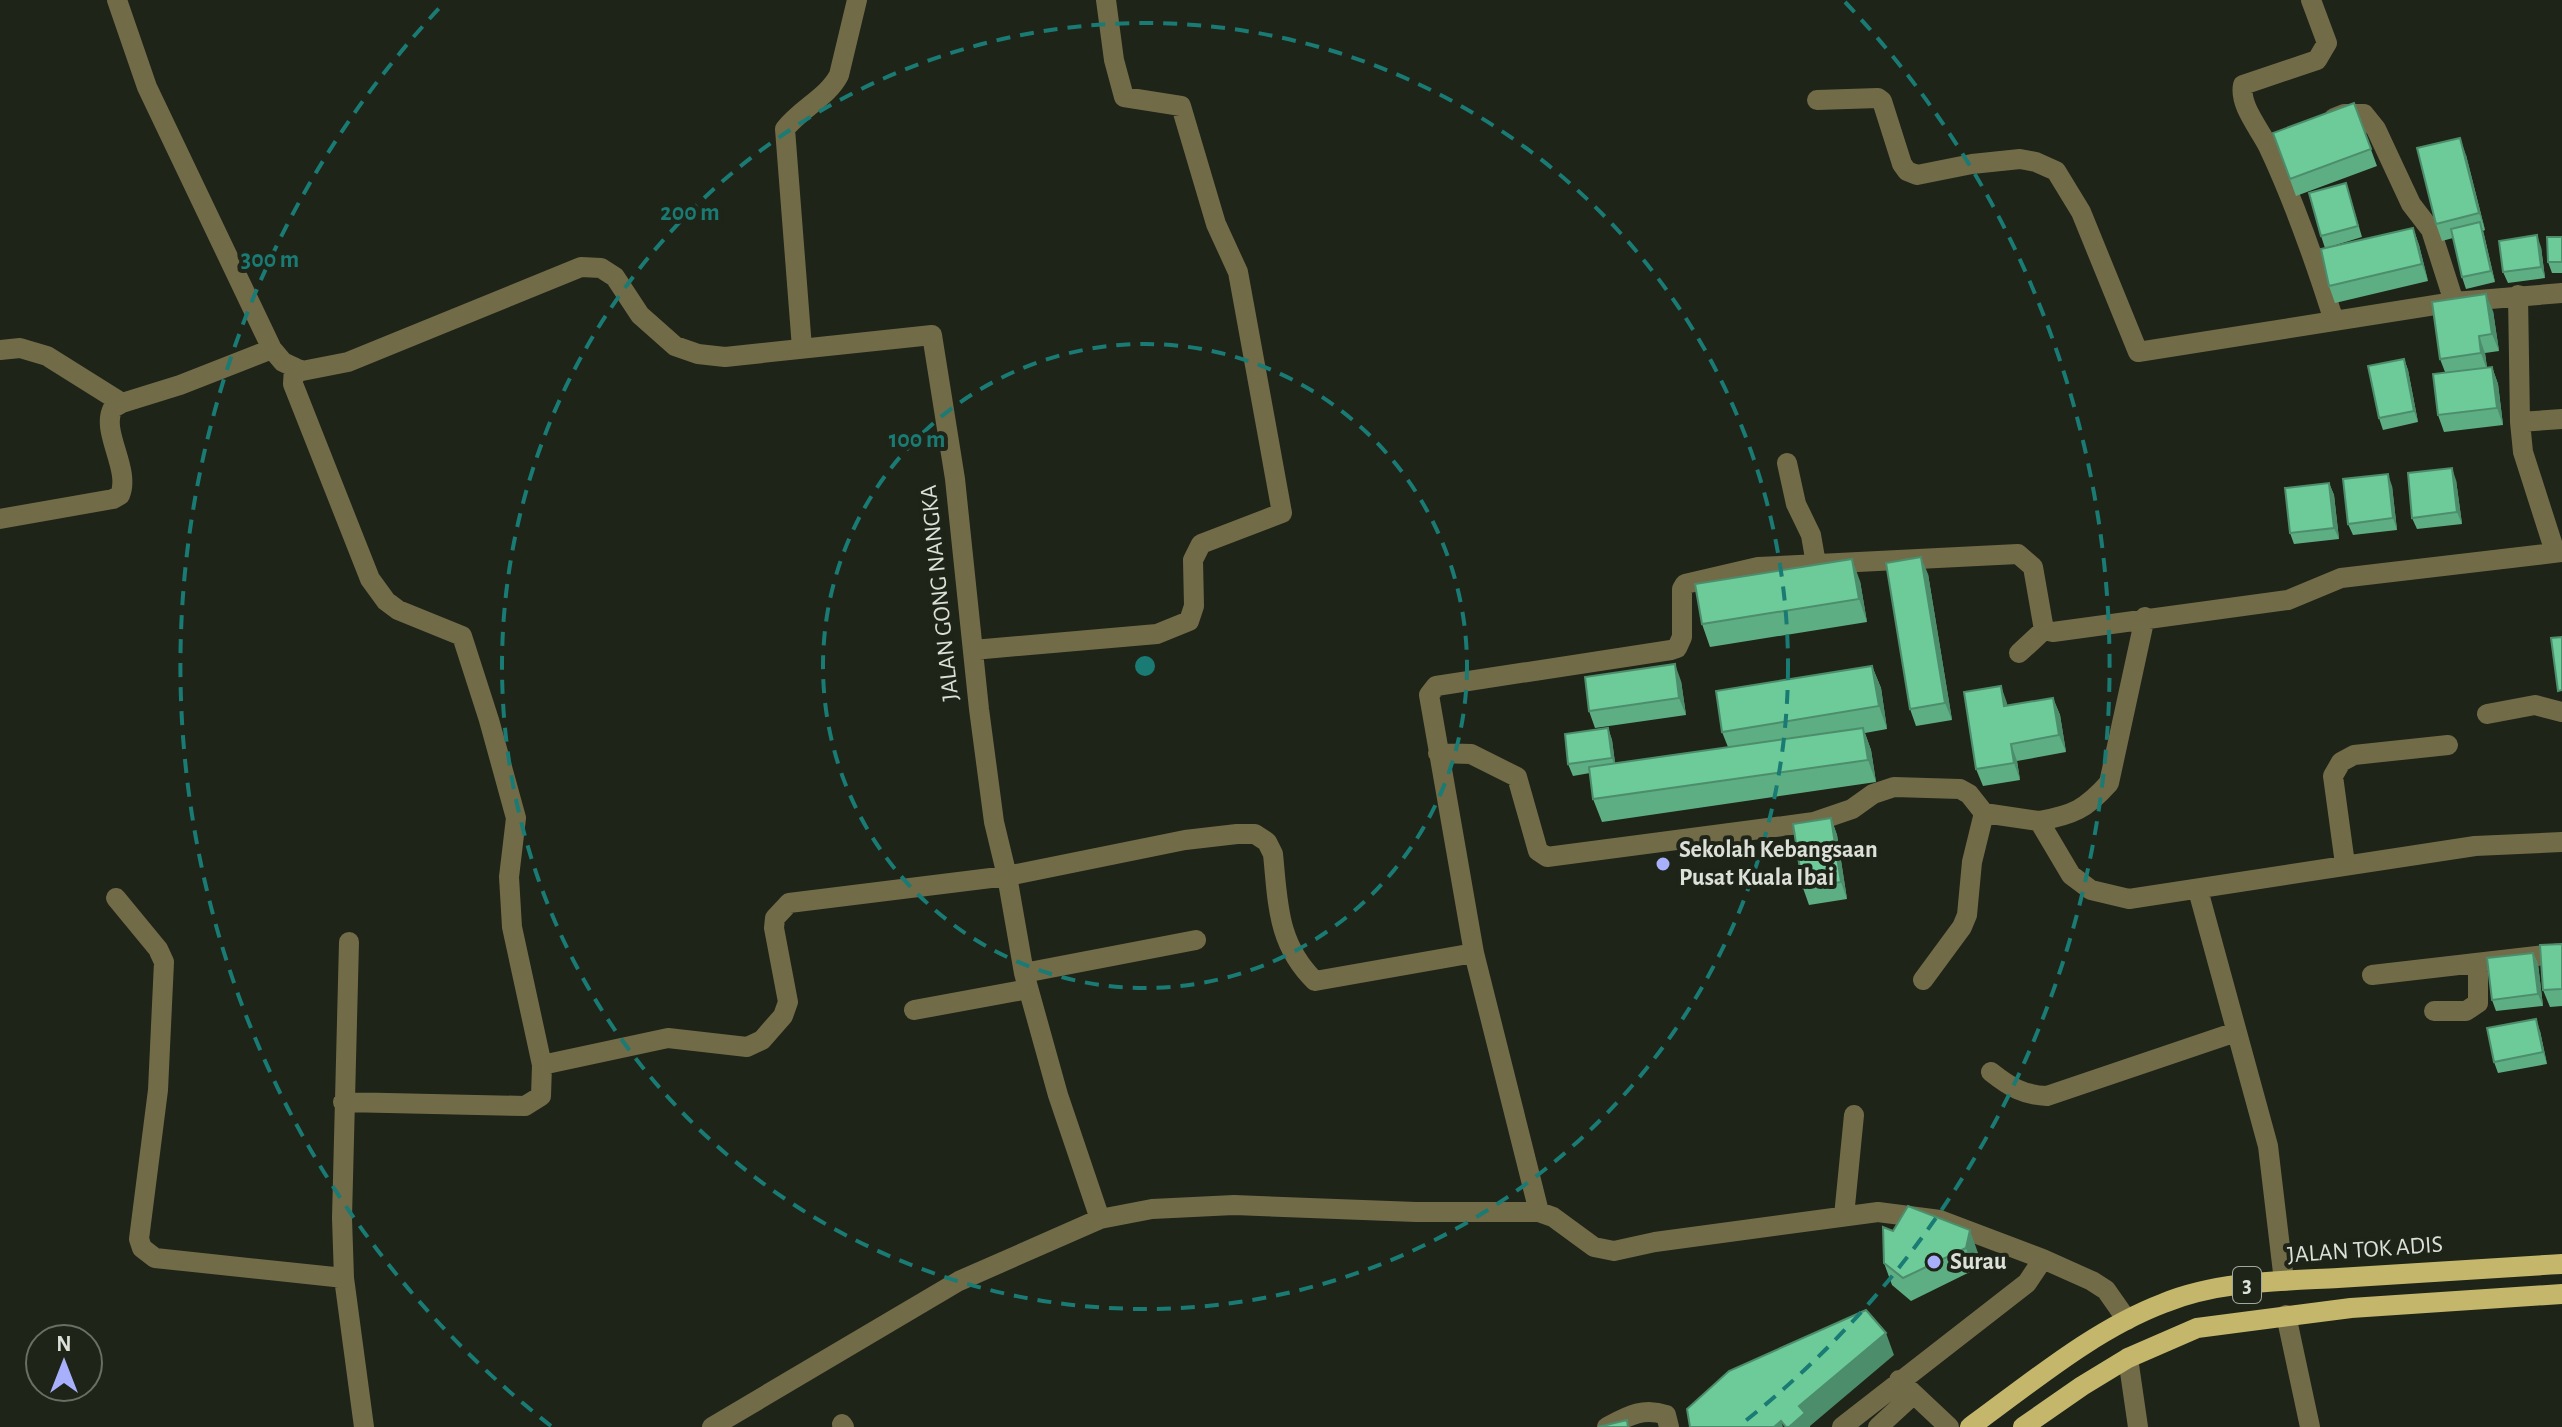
<svg xmlns="http://www.w3.org/2000/svg" width="2562" height="1427" font-family="'Alegreya Sans',sans-serif">
	<rect width="100%" height="100%" fill="#1e2418"/>
	<g fill="none" stroke-linecap="round" stroke-linejoin="round">
		<path stroke="#726b48" stroke-width="20" d="M117,0L147,87L272,349L283,362L302,371L348,362L581,267L601,268L615,277L640,315L675,346L698,354L725,357L932,335L955,479L979,709L994,822L1007,876L1024,973L1058,1095L1100,1219
			M2311,0L2327,43L2317,60L2243,85C2239,105 2259,128 2268,146C2295,203 2315,261 2334,321
			M1817,100L1878,98L1882,101L1902,164L1907,171L1917,175L1972,164L2020,159L2036,162L2056,171L2081,212L2138,352L2454,302L2562,293
			M2334,118L2344,114H2364L2376,129L2411,204L2431,230L2454,302
			M2518,295L2520,422L2523,452L2555,552
			M802,348L785,129C800,109 828,97 839,75L857,0
			M0,350L20,348L47,356L122,403
			M294,367L293,384L370,579L386,601L398,610L462,636L489,720L516,818L509,877L512,927L542,1065L541,1096L525,1106L343,1102
			M2520,422L2562,419
			M1787,463L1796,504L1811,535L1816,564
			M0,519L113,499L120,495C131,469 100,431 113,408L122,403L180,385L272,349
			M973,650L1157,634L1189,621L1194,606L1193,560L1201,544L1282,513L1238,272L1216,224L1181,106L1124,97L1114,60L1106,0
			M2019,653L2044,630
			M2487,714L2535,705L2562,712
			M1438,753L1471,754L1517,777L1538,851L1547,857L1814,822L1852,809L1873,794L1894,787L1960,789L1969,794L1984,813L2039,821L2071,875L2091,890L2129,899L2475,846L2562,842
			M2039,821C2073,815 2086,809 2109,783L2145,617
			M2345,864L2333,776L2341,762L2354,755L2448,745
			M2198,890L2268,1146L2284,1281
			M116,898L158,949L164,962L158,1090L139,1239L142,1248L155,1258L344,1278
			M349,942L342,1218L344,1278L364,1427
			M1024,973L1196,940
			M2372,975L2562,953
			M1923,980L1962,927L1967,915L1972,862L1984,813
			M914,1010L1028,989
			M2434,1011H2466L2478,1003V963
			M542,1065L668,1038L747,1047L762,1040L783,1016L788,1002L774,928L775,918L789,903L1007,876L1185,840L1237,834H1255L1267,842L1273,854C1278,903 1277,944 1315,981L1474,953
			M1991,1072C2010,1087 2023,1095 2047,1096L2236,1032
			M1539,1212L1474,953L1429,695L1436,686L1671,650L1677,648L1682,637V589L1685,584L1758,567L2018,554L2033,567L2044,630L2053,632L2288,600L2341,578L2562,552
			M1844,1216L1854,1115
			M2286,1315L2310,1427
			M2128,1358L2138,1427
			M1899,1380L1949,1427
			M842,1424L844,1427
			M712,1427L959,1281L1100,1219L1152,1209L1234,1205L1416,1212H1539L1553,1217L1594,1247L1614,1251L1655,1242L1878,1212L1940,1220L2043,1259L2092,1281L2106,1290L2127,1320
			M1607,1427C1628,1416 1643,1407 1666,1415L1669,1427
			M1842,1427L2027,1283L2043,1259
			M1878,1427L1914,1394"/>
		<path stroke="#c4b66b" stroke-width="20" d="M1970,1427C2031,1383 2093,1330 2164,1303C2218,1281 2281,1281 2338,1278C2412,1273 2487,1268 2562,1264
			M2023,1427L2082,1386L2128,1358L2197,1328L2351,1308L2562,1294"/>
	</g>
	<path fill="#5eae84" d="M2354,103L2377,166L2296,196L2273,133Z
		M2466,155L2485,230L2483,231L2495,282L2466,289L2462,277L2453,238L2442,241L2436,224Z
		M2346,183L2362,237L2326,248L2413,228L2419,245L2428,281L2335,303L2329,286L2325,248L2321,236Z
		M2562,237V273H2552L2548,262Z
		M2541,247L2545,278L2508,283L2503,272Z
		M2493,311L2499,351L2485,353L2487,367H2492L2498,384L2503,425L2444,432L2438,415L2445,372L2440,359Z
		M2404,359L2408,370L2418,422L2383,430L2379,418Z
		M2456,480L2462,524L2417,529L2412,518Z
		M2329,483L2334,495L2339,539L2294,544L2290,533Z
		M2392,486L2397,530L2353,535L2348,524Z
		M1928,574L1952,720L1916,726L1910,709Z
		M1860,581L1867,622L1710,647L1702,624Z
		M1872,666L1881,688L1887,729L1865,733L1871,750L1876,782L1602,822L1593,799L1590,773L1573,776L1568,764L1608,728L1612,740L1615,763L1728,747L1722,732Z
		M1681,681L1686,715L1595,728L1589,711Z
		M2053,698L2060,715L2066,752L2017,761L2020,780L1983,786L1976,769L2008,705Z
		M1831,818L1837,835L1847,899L1809,905L1803,888Z
		M2562,944V1006L2550,1007L2543,990Z
		M2533,953L2538,964L2543,1006L2496,1011L2492,1000Z
		M2540,1031L2547,1064L2498,1073L2494,1062Z
		M1908,1206L1978,1253L1974,1270L1911,1301L1892,1285L1884,1263L1893,1231Z"/>
	<path fill="#4c8d6b" d="M2460,138L2466,155L2485,230L2479,213Z
		M2480,222L2484,234L2495,282L2491,271Z
		M2413,228L2419,245L2428,281L2422,264Z
		M2537,235L2541,247L2545,278L2541,267Z
		M2486,294L2493,311L2499,351L2492,334Z
		M2479,336L2485,353L2487,370L2481,353Z
		M2404,359L2408,370L2418,422L2414,411Z
		M2492,367L2498,384L2503,425L2497,408Z
		M2452,468L2456,480L2462,524L2457,512Z
		M2388,474L2392,486L2397,530L2393,518Z
		M2329,483L2334,495L2339,539L2334,528Z
		M1921,557L1928,574L1952,720L1945,703Z
		M1852,559L1860,581L1867,622L1859,599Z
		M1675,664L1681,681L1686,715L1679,698Z
		M1872,666L1881,688L1887,729L1879,706Z
		M2001,686L2007,703L2010,723L2004,706Z
		M2053,698L2060,715L2066,752L2059,735Z
		M1608,728L1612,740L1616,770L1612,758Z
		M1863,728L1871,750L1876,782L1868,760Z
		M2011,744L2017,761L2020,780L2014,763Z
		M1831,818L1837,835L1847,899L1841,882Z
		M2533,953L2538,964L2543,1006L2538,994Z
		M2536,1019L2540,1031L2547,1064L2543,1052Z
		M1970,1230L1978,1253L1974,1270L1966,1248Z
		M1886,1333L1894,1355L1810,1426V1427H1789L1799,1406Z
		M1781,1421L1783,1427H1774Z"/>
	<path fill="#6dca99" stroke="#4c8d6b" stroke-width="2" d="M2354,103L2371,149L2290,179L2273,133Z
		M2460,138L2479,213L2436,224L2417,148Z
		M2346,183L2358,226L2321,236L2309,193Z
		M2480,222L2491,271L2462,277L2451,229Z
		M2413,228L2422,264L2329,286L2321,249Z
		M2537,235L2541,267L2503,272L2499,241Z
		M2547,237H2562V262H2548Z
		M2486,294L2492,334L2479,336L2481,353L2440,359L2432,302Z
		M2404,359L2414,411L2379,418L2368,366Z
		M2492,367L2497,408L2438,415L2433,374Z
		M2452,468L2457,512L2412,518L2408,473Z
		M2388,474L2393,518L2348,524L2343,479Z
		M2329,483L2334,528L2290,533L2285,488Z
		M1921,557L1945,703L1910,709L1886,563Z
		M1852,559L1859,599L1702,624L1695,584Z
		M2562,637V690L2558,691L2551,638Z
		M1675,664L1679,698L1589,711L1585,677Z
		M1872,666L1879,706L1722,732L1716,691Z
		M2001,686L2004,706L2053,698L2059,735L2011,744L2014,763L1976,769L1964,692Z
		M1608,728L1612,758L1568,764L1565,734Z
		M1863,728L1868,760L1593,799L1589,767Z
		M1831,818L1841,882L1803,888L1793,824Z
		M2562,944V989L2543,990L2540,945Z
		M2533,953L2538,994L2492,1000L2487,958Z
		M2536,1019L2543,1052L2494,1062L2487,1028Z
		M1908,1206L1970,1230L1966,1248L1903,1278L1884,1263L1883,1227L1893,1231Z
		M1866,1310L1886,1333L1799,1406L1805,1413L1789,1427H1786L1781,1421L1774,1427H1690L1687,1409L1729,1371Z
		M1627,1420L1628,1427H1598Z"/>
	<g fill="none" stroke="#197b73" stroke-width="4" stroke-dasharray="14 10">
		<circle cx="1145" cy="666" r="322"/>
		<circle cx="1145" cy="666" r="643"/>
		<path d="M551 1426A965 965 0 0 1 445 2M1845 2A965 965 0 0 1 1739 1426"/>
	</g>
	<g fill="#a8b0fc" stroke="#1e2418" stroke-width="3">
		<circle cx="1663" cy="864" r="8"/>
		<circle cx="1934" cy="1262" r="8"/>
	</g>
	<g text-anchor="middle" dominant-baseline="central" stroke-width="8" stroke-linejoin="round" paint-order="stroke">
		<rect fill="#1e2418" stroke="#a3a89e" stroke-width="2" x="2233" y="1267" width="28" height="36" rx="6"/>
		<g font-size="22" font-weight="bold" fill="#dce0d8">
			<text x="2247" y="1285">3</text>
		</g>
		<g font-size="24" fill="#dce0d8" stroke="#1e2418">
			<text transform="translate(940 593) rotate(-96)">JALAN GONG NANGKA</text>
			<text transform="translate(2365 1250) rotate(-4)">JALAN TOK ADIS</text>
		</g>
		<g font-size="24" font-weight="bold" fill="#dce0d8" stroke="#1e2418" text-anchor="start">
			<text x="1679" y="850">Sekolah Kebangsaan<tspan x="1679" dy="28">Pusat Kuala Ibai</tspan></text>
			<text x="1950" y="1262">Surau</text>
		</g>
	</g>
	<circle cx="1145" cy="666" r="12" fill="#197b73" stroke="#1e2418" stroke-width="4"/>
	<g font-size="24" text-anchor="middle" font-weight="bold" fill="#197b73" stroke="#1e2418" stroke-width="8" stroke-linejoin="round" paint-order="stroke">
		<text x="690" y="220">200 m</text>
		<text x="270" y="267">300 m</text>
		<text x="917" y="447">100 m</text>
	</g>
	<g transform="translate(64 1363)"><circle r="38" fill="#1e2418" stroke="#6a6f65" stroke-width="2"/>
	<path d="M0-6L14 30L0 20L-14 30Z" fill="#a8b0fc"/>
	<text y="-12" font-size="22" font-weight="bold" text-anchor="middle" fill="#dce0d8">N</text>
	</g>
</svg>
